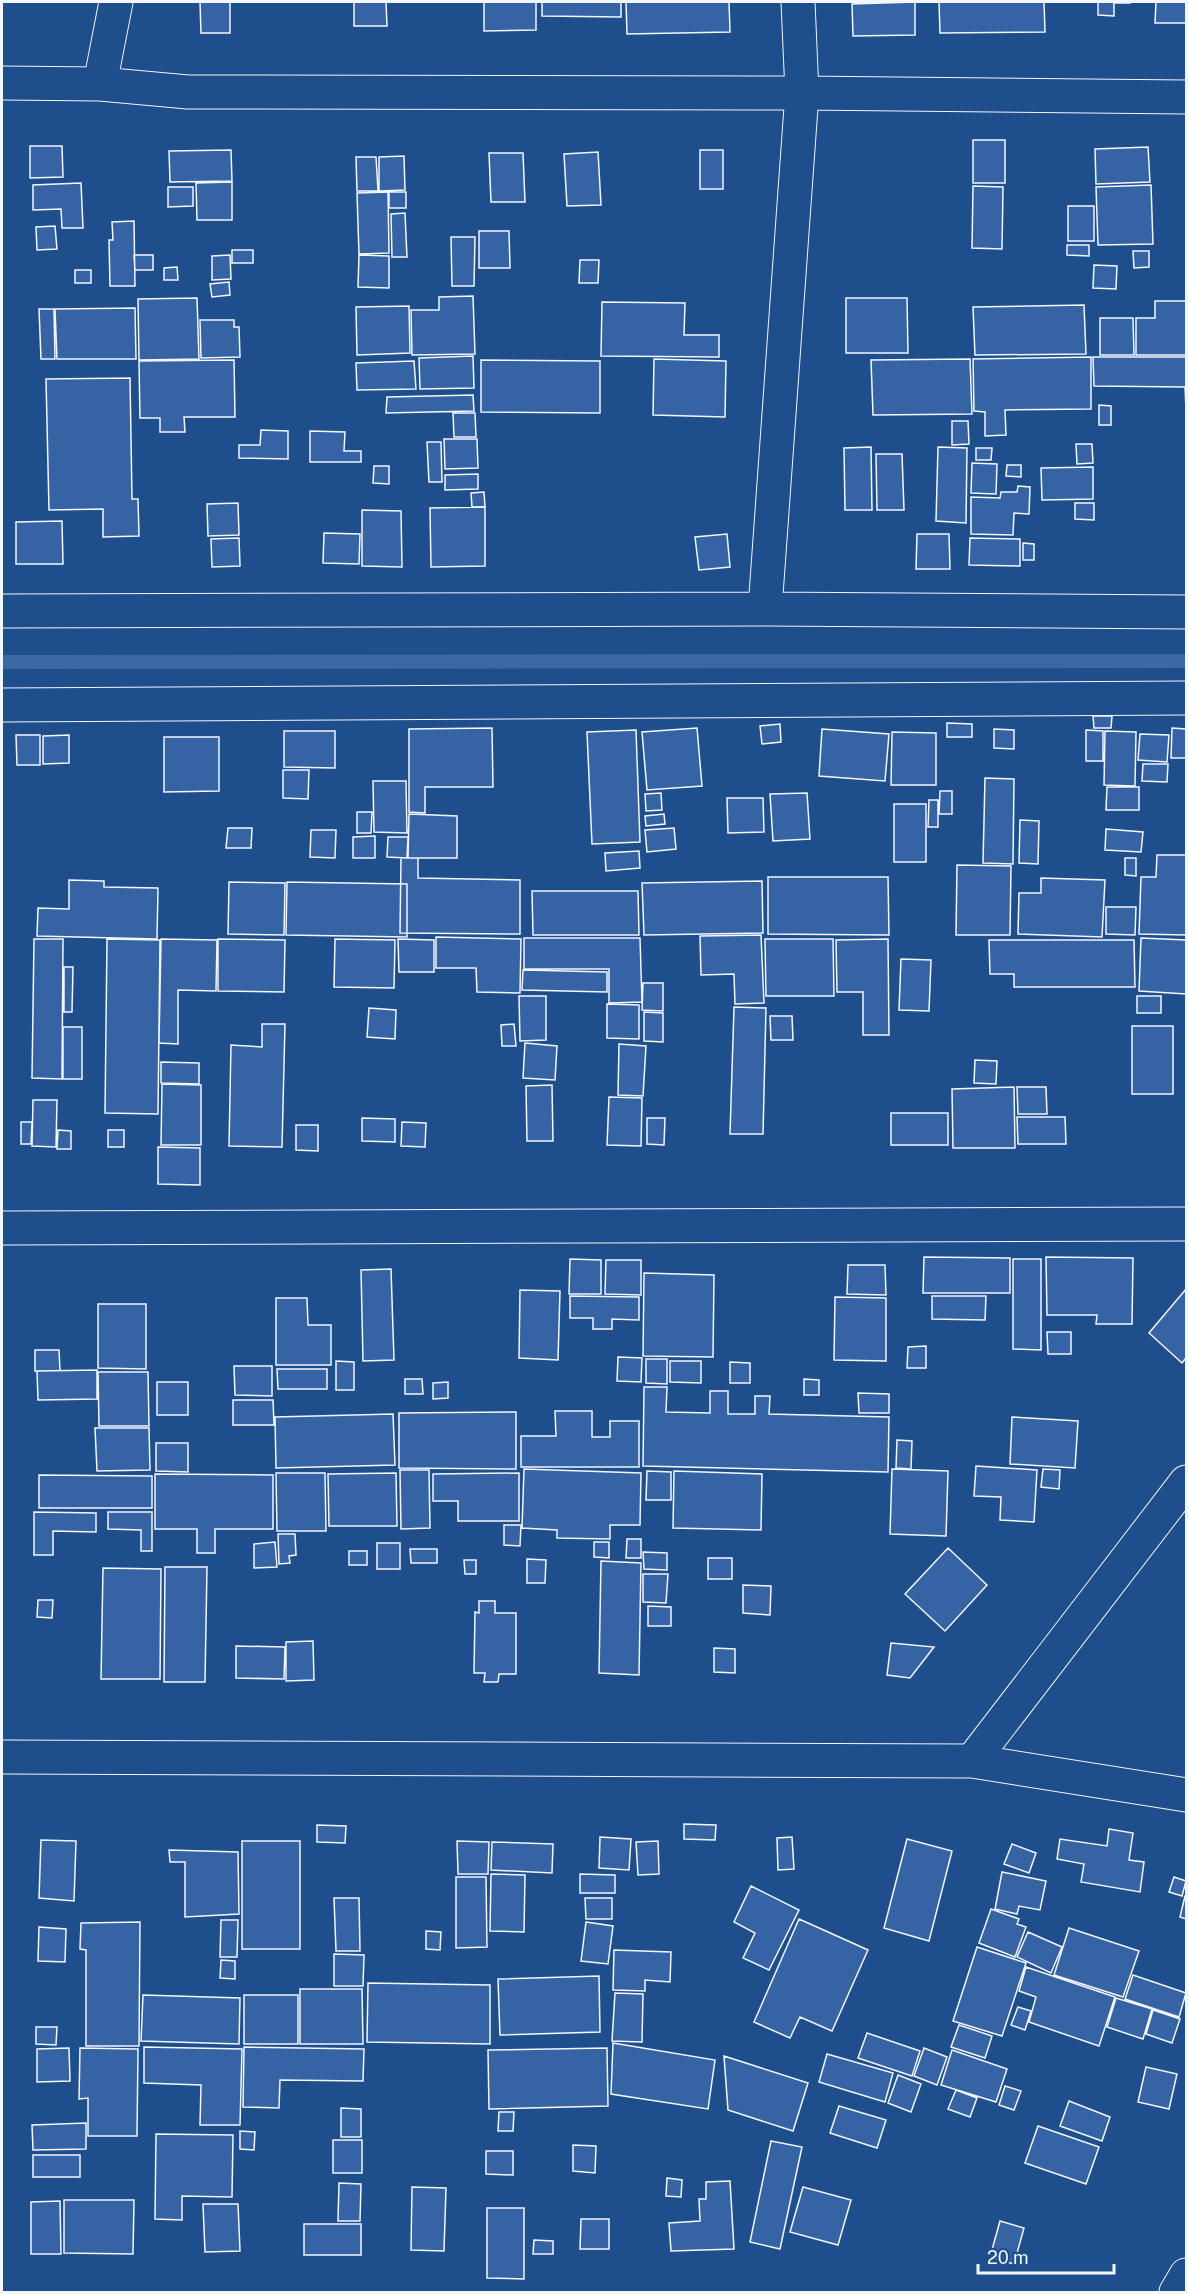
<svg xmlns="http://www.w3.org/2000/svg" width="1188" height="2294" font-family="'Public Sans',sans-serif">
	<rect width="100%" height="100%" fill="#1f4e8c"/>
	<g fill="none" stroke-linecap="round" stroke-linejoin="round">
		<path stroke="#3b69a3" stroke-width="14" d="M2,662L1186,661"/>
	</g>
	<path fill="#3563a3" stroke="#f2f6ff" stroke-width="1.5" d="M200,2H230V33H201Z
		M354,2H386L387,26H354Z
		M484,2H536V30L484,31Z
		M542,2H621V17L542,16Z
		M626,2H729L730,32L627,34Z
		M915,2V35L853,36L852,4Z
		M939,2H1044L1045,32L940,33Z
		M1098,2H1130V3H1114V16L1098,15Z
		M1156,2H1186V23H1155Z
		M973,140H1005V183H973Z
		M30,146H62L63,177L30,178Z
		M1148,147L1150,182L1096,184L1095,149Z
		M231,150L232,181L170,182L169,151Z
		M700,150H723V189H700Z
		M598,152L601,205L567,206L564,154Z
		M489,153H523L525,202H491Z
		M404,156L405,190L379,191V157Z
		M356,157H376L378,191H357Z
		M232,182V220H197L196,183Z
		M81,183L83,228H62L61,209L33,210V185Z
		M1151,185L1153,244L1098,245L1096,187Z
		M973,186L1003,187L1002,249L972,248Z
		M168,187H193V206L168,207Z
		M388,192L389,253L359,254L357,193Z
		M389,192H406V208H389Z
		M1068,206H1094V241H1068Z
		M405,213L407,257H392L391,214Z
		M134,221L135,286H110L109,240H113L112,222Z
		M55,226L57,249L37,250L36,227Z
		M479,231H509L510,268H479Z
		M451,237H475L474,286H452Z
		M1067,245H1089V256L1067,255Z
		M232,250H253V263H232Z
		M1133,251H1149V267L1134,268Z
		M134,255H153V270H135Z
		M230,255L231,279L212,280V256Z
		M359,255L389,256V288L358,287Z
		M580,260H599L598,283H579Z
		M1094,265L1117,266L1116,289L1093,288Z
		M177,267L178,280H164V268Z
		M75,270H91V283H75Z
		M229,282L230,295L212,297L210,284Z
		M473,296L475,354L412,355L411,310H439V297Z
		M197,298L199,359L139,360L138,299Z
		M846,298H907L908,353H846Z
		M1155,301H1186V355H1136V318H1155Z
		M602,302L685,303L684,335H719V357L601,356Z
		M1084,305L1086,354L975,355L973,307Z
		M409,306L410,353L357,355L356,307Z
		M135,308L136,359H57L55,309Z
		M39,309H54L55,359H41Z
		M1100,318H1133L1134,355H1100Z
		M200,320H234V327H239L240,357L201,358Z
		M473,356L474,388L420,389L419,358Z
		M1091,357V409L1005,410L1006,435L985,436V412L974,411L973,359Z
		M1093,357H1186V409L1185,387L1094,386Z
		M654,359L726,361L725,417L653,415Z
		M970,359L972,414L873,415L871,360Z
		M234,360L235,417H184L185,432H160V418H140L139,361Z
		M481,360L600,361V413L481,412Z
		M414,361L416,389L357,390L356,363Z
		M130,378L132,499H138L139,536L103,537V509L49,510L46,379Z
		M473,395L474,411L386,413L387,397Z
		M1099,405L1111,406V425H1099Z
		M453,413H475L476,437H454Z
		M952,421H968L969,444L952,445Z
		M261,430L288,431V459L239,458V445H260Z
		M310,431L345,432L344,451H361V462H310Z
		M444,439H477L478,468L445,469Z
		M427,442H441L442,482H429Z
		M1076,444H1092L1093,463L1077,464Z
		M871,447L872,510H845L844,448Z
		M938,447L967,448L966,523L936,521Z
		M976,448H992L991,460H976Z
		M876,454H902L904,510H877Z
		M972,463L997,464L996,494L971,493Z
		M1007,465H1021V477L1006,476Z
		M374,466H389V484L373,483Z
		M1093,467V499L1042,500L1041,468Z
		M478,474V489L445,490V475Z
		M1018,486L1030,487L1029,514L1014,513L1013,535L971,534V497L1000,498L1001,492H1017Z
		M484,492L485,507H472L471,493Z
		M238,503L239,535L208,536L207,504Z
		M1075,503H1094V520L1075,519Z
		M485,507V566L431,567L430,508Z
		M362,510L401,511L402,567L362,566Z
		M62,521L63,564H16V522Z
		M324,533L360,534L359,564L323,563Z
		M727,534L730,567L699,570L695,537Z
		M917,534H949L950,569H916Z
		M239,538L240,566L212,567L211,539Z
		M970,538L1020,539V566L969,565Z
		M1023,543L1034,544V560H1023Z
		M1093,716H1112L1111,728H1094Z
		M947,723L972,724V737H947Z
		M780,724L781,742L762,744L760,726Z
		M492,728L493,787H425V813L409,812V729Z
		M697,728L702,786L647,790L642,732Z
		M1172,728L1186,729V758H1171Z
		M822,729L889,734L885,781L819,776Z
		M994,729L1014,730V749L994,748Z
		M636,730L640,842L592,844L587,732Z
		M1086,730L1103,731V761H1086Z
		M284,731H335V768L284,767Z
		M1105,731L1136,732L1135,786L1104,785Z
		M892,732L936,733V785H891Z
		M1140,734L1169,735L1167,762L1138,760Z
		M16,735H40V765H17Z
		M69,735V763L43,764V736Z
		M164,737H219V791L164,792Z
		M1143,764H1168L1167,782L1142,781Z
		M283,770H309L308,799L283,798Z
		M985,778L1014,779L1013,864L983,863Z
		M373,781H406L407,833L374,832Z
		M1107,787H1139V810H1106Z
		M940,791H952V814H939Z
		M661,793L662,810L646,811L645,794Z
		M807,793L810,839L773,841L770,794Z
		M727,798H763L764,832L728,833Z
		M929,800H938V827H928Z
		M894,804H926V862H894Z
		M357,812H372L371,833H357Z
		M409,814L457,816V858H408Z
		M664,814L665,824L646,826L645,816Z
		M1020,820L1039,821L1038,864L1019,863Z
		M228,828H252L251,848H226Z
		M674,828L676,849L647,852L645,830Z
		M1106,829L1143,832L1141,852L1105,850Z
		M311,830H336L335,858L310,857Z
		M375,836V858H353V837Z
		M388,837H408L407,858L387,857Z
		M639,851L640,868L606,871L605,853Z
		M1157,855H1186V935L1139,934L1141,877H1156Z
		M401,858H418V878L520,880V934L400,933Z
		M1125,858H1136V876L1125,875Z
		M957,865L1011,866L1010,935H956Z
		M768,877H888L889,935L768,934Z
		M1041,878L1105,880L1102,937L1018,934L1019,893H1041Z
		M69,880L104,881V887L158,888L157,939L37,936L38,908L69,909Z
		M762,881L763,933L644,935L642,883Z
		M229,882L285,883L284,935L228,934Z
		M287,882L407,884V937L286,935Z
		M532,891H638L639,935H533Z
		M1106,907H1136L1135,935L1106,934Z
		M761,935L764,1003L735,1004L734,974L701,975L700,936Z
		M436,937L521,939L520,993L477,992L476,968H436Z
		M524,938H640L642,1002L609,1003V969H524Z
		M1141,938L1186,940V994L1139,991Z
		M34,939H63L62,1079L32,1078Z
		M107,939L160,940L158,1114L105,1113Z
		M161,939L217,940L216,991L178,990V1044L159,1043Z
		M218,939L285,940L284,992L218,991Z
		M335,939L395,940L394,988L334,987Z
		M398,939L434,940V972H399Z
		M765,939H833L834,996H766Z
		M888,939L889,1035H863V992H837L836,940Z
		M989,940H1134L1135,987H1014V974H990Z
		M901,959L931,960L929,1011L899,1010Z
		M64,967H73L72,1012H64Z
		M523,970L607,972V992L522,990Z
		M643,983H663V1011L642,1010Z
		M519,996H546V1040L520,1041Z
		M1137,996H1161V1013H1137Z
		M607,1004L639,1005V1039L607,1038Z
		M734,1007L766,1008L763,1134H730Z
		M369,1008L396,1010L395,1039L367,1037Z
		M644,1012L663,1013V1042L644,1041Z
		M770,1016H792L793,1040H771Z
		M262,1024H285L282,1147L229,1146L231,1045L262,1047Z
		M514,1024L516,1046H502L501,1025Z
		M1132,1026H1173V1094H1132Z
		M63,1027H82V1079H63Z
		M525,1043L557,1046L555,1080L523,1078Z
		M619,1044L646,1046L643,1096L618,1095Z
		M975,1060L997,1061L996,1084L974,1083Z
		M161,1062L199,1063V1084L161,1083Z
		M162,1084L201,1085V1145H161Z
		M552,1085L553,1141H527L526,1086Z
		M1014,1087L1015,1148H953L952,1089Z
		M1017,1087H1046L1047,1114H1018Z
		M609,1097L642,1098L641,1146L607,1145Z
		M33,1100H57L56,1147L32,1146Z
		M891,1113H948V1145H891Z
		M1017,1117H1065L1066,1144H1018Z
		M362,1118L395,1119V1142L362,1141Z
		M647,1118H665L664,1145L647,1144Z
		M21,1122H32L31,1144H21Z
		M402,1122L426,1123L425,1147L401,1146Z
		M296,1125H318V1151L296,1150Z
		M58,1130L71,1131V1149H57Z
		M108,1130H124V1147H108Z
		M158,1147L200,1148V1185L158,1184Z
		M924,1257L1010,1258V1293H923Z
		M1046,1257L1133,1258L1132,1324H1096L1097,1315H1047Z
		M570,1259L601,1260V1294H569Z
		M1013,1259H1041V1350L1013,1349Z
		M606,1260H641V1295L605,1294Z
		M848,1265H885L886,1295L847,1294Z
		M391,1269L394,1360L363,1361L361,1270Z
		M644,1273L714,1275L713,1357L643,1356Z
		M1186,1289V1358L1182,1363L1149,1333Z
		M520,1290L560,1291L558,1360L519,1358Z
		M570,1296L639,1297V1320L612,1319V1329H593V1318H570Z
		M932,1296H986L985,1320L932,1319Z
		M835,1297L886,1298V1361L834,1360Z
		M276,1298H307L308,1325H331V1365H276Z
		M98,1304H146V1369L98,1368Z
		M1047,1332H1071V1354H1048Z
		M926,1346V1368H907L908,1347Z
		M35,1350H59L60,1371H35Z
		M618,1357L642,1358L641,1382L617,1381Z
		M646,1359H667V1384L646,1383Z
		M336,1361L354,1362V1390H336Z
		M670,1361H701V1383L670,1382Z
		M730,1362L750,1363V1383H730Z
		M234,1366H272V1396L235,1395Z
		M277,1369H327V1389H278Z
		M97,1370V1399L38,1400L37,1371Z
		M98,1372H148L149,1426H99Z
		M405,1379H422L423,1394H405Z
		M804,1379L819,1380V1395H804Z
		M157,1382H188V1415H157Z
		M448,1382V1398L433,1399V1383Z
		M644,1387H667L666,1412L710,1413V1391H728V1414H755V1396H770L769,1414L889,1417L888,1472L643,1466Z
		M858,1393L889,1394V1413H859Z
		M233,1400H273L274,1425H233Z
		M555,1411H592V1437H610V1421H639V1467H521V1436H556Z
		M516,1412V1469L399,1468V1413Z
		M393,1414L395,1465L276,1468L275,1417Z
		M1012,1417L1078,1421L1075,1468L1010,1464Z
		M95,1428H149L150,1470L97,1471Z
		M897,1440L912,1441L911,1469L896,1468Z
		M156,1443H188V1472L156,1471Z
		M976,1466L1037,1470L1034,1522L1000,1520L1001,1497L974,1496Z
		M524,1469L641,1473L640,1525H610V1539L557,1538V1530L522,1528Z
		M892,1469L948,1471L946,1536L890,1534Z
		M1043,1469L1060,1470L1059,1489L1041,1487Z
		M400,1470H429L430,1528L401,1529Z
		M647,1471L671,1472V1500H646Z
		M674,1471L762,1474L761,1530L673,1528Z
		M276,1473H325L326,1531H277Z
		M396,1473L397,1526H329L328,1474Z
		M519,1473V1521H458V1501H433V1474Z
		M155,1474L273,1475V1529H215V1553H197V1529H155Z
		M39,1475L152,1476V1508H39Z
		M34,1512L96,1513V1532L53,1531V1555H34Z
		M108,1512H152V1551H141V1530L108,1529Z
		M504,1525H521L520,1546L504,1545Z
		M278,1534H295L296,1555L289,1556L290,1563L279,1564Z
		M627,1539H641V1558H626Z
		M275,1542L277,1567L254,1568V1544Z
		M594,1542H609V1558L594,1557Z
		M377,1543H400V1569H377Z
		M948,1548L987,1585L945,1631L905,1594Z
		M410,1549H437V1563H411Z
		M349,1551H367V1565H349Z
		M643,1552L667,1553V1570L644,1569Z
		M708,1558H732V1579H708Z
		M527,1559L546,1560L545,1583H527Z
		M464,1560H476V1574H465Z
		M601,1561L641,1563L639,1675L599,1673Z
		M165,1567H207L205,1682H164Z
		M103,1568L161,1569L160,1679H101Z
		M643,1574H668L666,1603L643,1602Z
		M743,1585L771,1586L770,1615L743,1613Z
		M38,1600H53L52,1618L37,1617Z
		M479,1601H495V1613H516V1674H499L498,1682H484L485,1673H474L475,1612L479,1613Z
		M648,1606L671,1607V1626H648Z
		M313,1641L314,1680L286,1681V1642Z
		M891,1643L934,1647L910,1678L887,1675Z
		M236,1646L285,1647L284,1679L236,1678Z
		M714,1648L735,1649V1673L714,1672Z
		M684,1824L716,1825L715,1840L684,1839Z
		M317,1825L346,1826L345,1843L317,1842Z
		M1109,1829L1133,1833L1129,1860L1144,1862L1140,1892L1081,1882L1084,1864L1057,1859L1060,1839L1107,1846Z
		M600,1837L631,1839L629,1870L599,1868Z
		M792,1837L794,1869L778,1870L777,1838Z
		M907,1839L952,1851L929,1941L884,1928Z
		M41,1840L76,1841L74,1901L39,1898Z
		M242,1841H300V1949H242Z
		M457,1841L489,1842L488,1874H458Z
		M658,1841L659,1874L638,1875L636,1842Z
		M492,1842L553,1844L552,1873L491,1870Z
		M1012,1844L1036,1853L1029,1873L1004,1864Z
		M169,1850L238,1852L239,1914L185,1917V1862H170Z
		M1002,1872L1046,1881L1040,1910L1019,1906L1017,1914L995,1909Z
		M491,1874L525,1875L524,1932L490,1931Z
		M580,1874L615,1875V1893H580Z
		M456,1877H486L487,1947L456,1948Z
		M1174,1877L1186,1881L1182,1896L1169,1892Z
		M751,1886L799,1910L769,1970L743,1958L755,1933L734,1922Z
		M1185,1896H1186V1919L1180,1917Z
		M334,1898H359L360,1951H336Z
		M585,1898H612V1919H586Z
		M991,1909L1019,1919L1017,1924L1026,1927L1015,1957L979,1943Z
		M799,1919L868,1950L832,2031L800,2017L790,2038L754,2022Z
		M221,1920H238L237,1957H220Z
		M140,1922L139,2046H86V1950L80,1949L81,1923Z
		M586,1922L613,1926L608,1964L581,1961Z
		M39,1927L66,1929L65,1962L38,1961Z
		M1069,1928L1139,1951L1123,1997L1054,1975Z
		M426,1931L441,1932L440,1950L426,1949Z
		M1028,1932L1062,1947L1051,1973L1017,1957Z
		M977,1947L1026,1963L1002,2036L953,2021Z
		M614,1950L671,1952L670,1982L645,1980V1991L613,1990Z
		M334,1954L364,1955L363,1986H334Z
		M221,1960L235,1961V1979L220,1978Z
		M1026,1967L1115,1997L1099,2046L1029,2022L1036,1997L1019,1991Z
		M1133,1975L1186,1993L1179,2017L1125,1999Z
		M599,1976L600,2032L500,2035L498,1979Z
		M368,1983L490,1985V2044L367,2042Z
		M300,1989H362L363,2044H300Z
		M615,1993L643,1994L642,2042L612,2041Z
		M143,1995L240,1998L239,2044L141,2041Z
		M244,1995H298V2044H244Z
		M1116,1998L1152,2009L1143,2039L1107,2027Z
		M1018,2007L1031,2011L1025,2030L1011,2025Z
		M1153,2010L1180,2019L1172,2043L1146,2034Z
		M959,2025L992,2036L985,2058L951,2047Z
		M36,2027H57L56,2045L36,2044Z
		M867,2033L920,2051L912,2076L858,2058Z
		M613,2043L715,2060L708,2109L611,2094Z
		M144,2047L242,2049L240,2125H200L201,2085L144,2083Z
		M244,2047L364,2049L363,2081L280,2080L279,2108L243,2107Z
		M69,2048L70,2081L37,2082V2049Z
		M80,2048L138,2049L137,2136H88V2098L79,2099Z
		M607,2048L608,2106L489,2109L488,2050Z
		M924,2048L947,2057L937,2085L914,2076Z
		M952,2050L1007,2069L996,2102L941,2085Z
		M827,2054L893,2073L885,2102L819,2082Z
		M724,2056L808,2083L793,2131L728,2110Z
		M1146,2067L1177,2074L1169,2109L1138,2102Z
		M898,2075L921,2084L911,2112L888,2103Z
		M1005,2086L1021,2091L1014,2110L999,2105Z
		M956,2090L977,2098L970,2117L948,2109Z
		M1069,2101L1110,2117L1102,2141L1060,2126Z
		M839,2106L886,2120L877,2148L830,2133Z
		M341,2108L361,2109V2137H341Z
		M499,2112H514L513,2131H498Z
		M86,2123V2149L33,2150L32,2125Z
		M1038,2126L1099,2147L1086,2184L1025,2163Z
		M240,2131L255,2132L254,2150L240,2149Z
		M156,2134L233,2135L232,2197L182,2196V2220L155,2219Z
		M333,2140H362V2173H333Z
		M771,2141L802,2147L780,2249L750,2242Z
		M573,2145L596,2146L595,2173L573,2171Z
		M486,2151H513V2175L486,2174Z
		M33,2155H80V2177H33Z
		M667,2178L682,2180L681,2197L666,2196Z
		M730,2181L734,2249L671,2251L669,2223L700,2221L699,2199H706V2182Z
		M339,2183L361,2184L360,2221H338Z
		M412,2187L446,2188L444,2251L411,2250Z
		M803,2187L851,2200L838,2245L790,2232Z
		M64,2200H134L133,2254L64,2253Z
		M60,2201L61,2254H31V2202Z
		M203,2204H238L240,2251L205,2252Z
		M487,2208H524V2279L487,2278Z
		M581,2219H609V2249H580Z
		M1000,2221L1024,2228L1014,2264L990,2257Z
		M304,2224H361V2255H304Z
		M534,2240L553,2241V2254H533Z"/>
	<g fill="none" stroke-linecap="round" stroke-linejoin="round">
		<defs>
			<path id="minor" d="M2,83L100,84L188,92L802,93L1186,97
				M100,84L116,2
				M765,609L802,93L798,2
				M2,611L765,609L1186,612
				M2,705L1186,698
				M2,1228L1186,1224
				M2,1757L972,1761L1186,1795
				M972,1761L1186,1482
				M1176,2292L1186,2275"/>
		</defs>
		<use href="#minor" stroke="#f2f6ff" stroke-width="35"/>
		<use href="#minor" stroke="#1f4e8c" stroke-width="33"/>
	</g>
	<rect width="1188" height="2294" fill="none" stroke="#f2f6ff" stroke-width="6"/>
	<path d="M978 2264v9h136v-9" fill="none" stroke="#f2f6ff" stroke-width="3"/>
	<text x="987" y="2264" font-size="18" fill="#f2f6ff" stroke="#1f4e8c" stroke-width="4.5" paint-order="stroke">20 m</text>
</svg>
